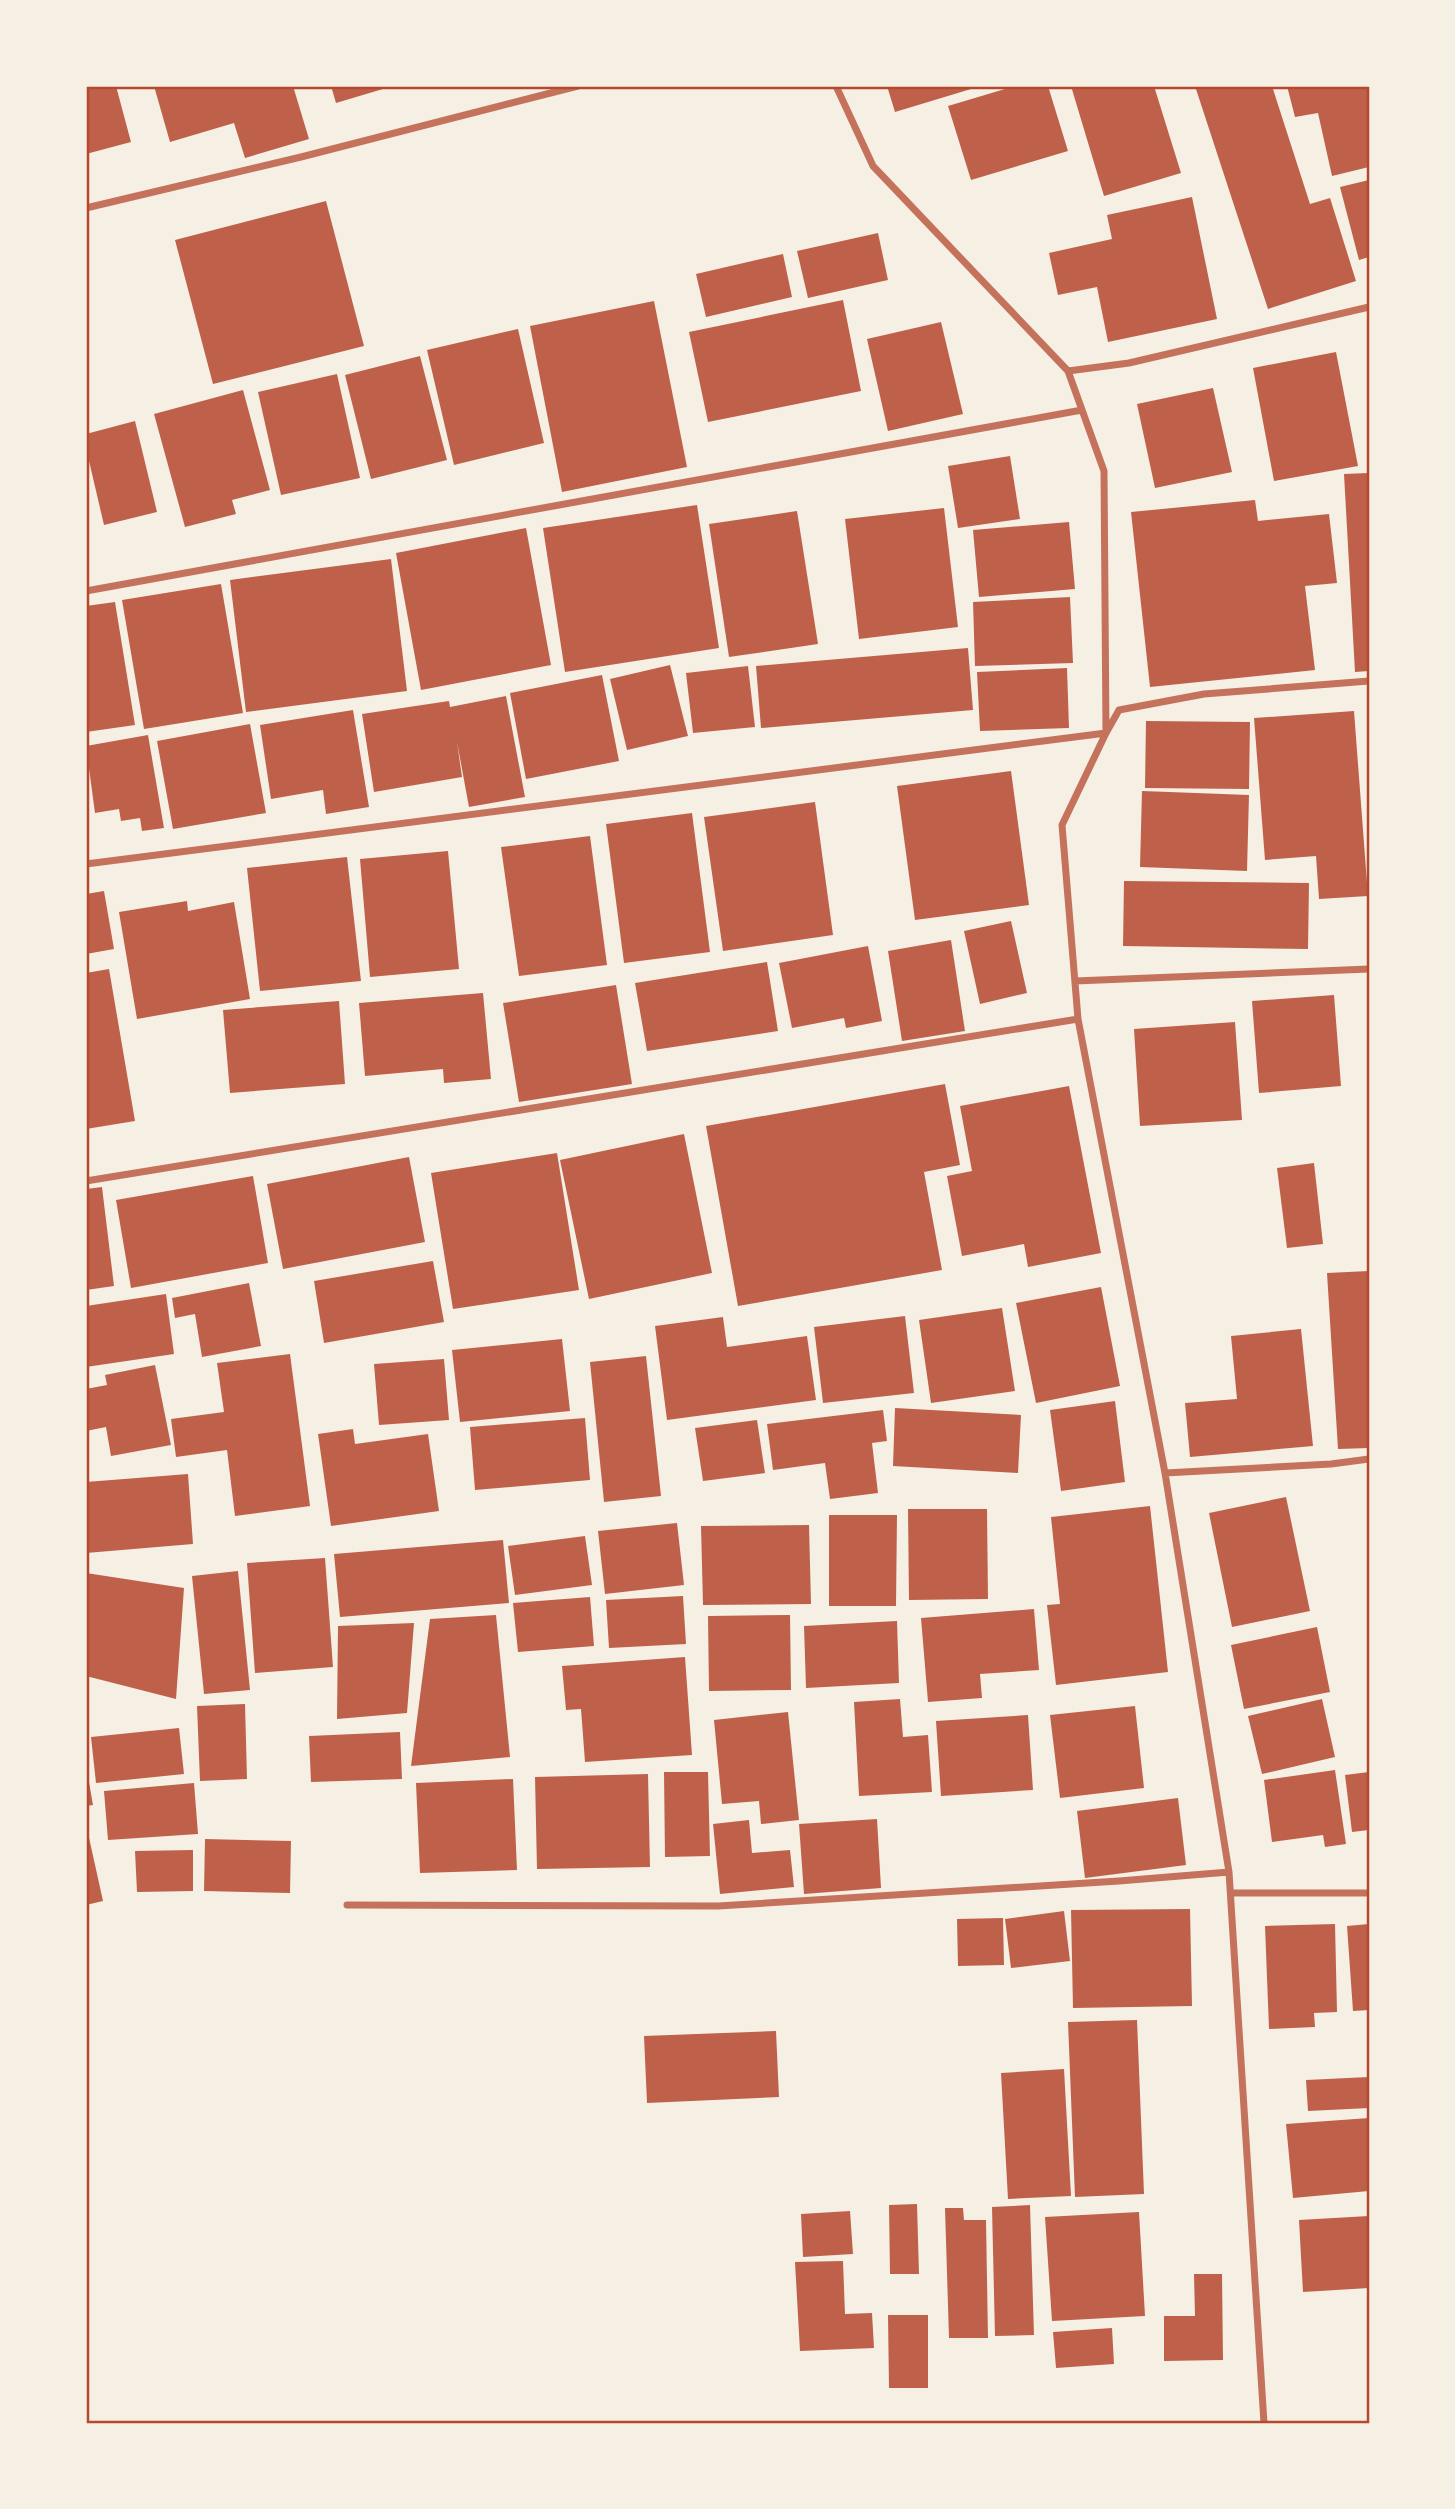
<svg xmlns="http://www.w3.org/2000/svg" width="1455" height="2509" font-family="'Work Sans',sans-serif">
	<rect width="100%" height="100%" fill="#f6efe4"/>
	<path fill="#bf614a" d="M86,86H116L131,142L86,154Z
		M154,86H293L309,139L245,158L234,123L170,142Z
		M331,86H393L336,103Z
		M887,86H981L895,112Z
		M1015,86H1048L1068,151L971,180L948,106Z
		M1071,86H1154L1181,173L1104,196Z
		M1195,86H1272L1310,204L1330,198L1356,281L1268,309Z
		M1287,86H1369V167L1332,176L1318,113L1295,117Z
		M1369,180V257L1359,260L1340,187Z
		M1192,197L1217,319L1108,342L1097,287L1058,295L1049,253L1112,239L1107,215Z
		M326,201L364,346L213,384L175,240Z
		M878,233L888,280L808,298L797,251Z
		M783,254L792,297L706,317L696,274Z
		M843,300L861,391L708,422L689,332Z
		M654,301L687,467L562,492L530,326Z
		M941,322L963,414L888,431L867,339Z
		M518,329L544,443L454,465L427,350Z
		M1336,352L1358,466L1274,481L1253,368Z
		M420,356L447,460L371,479L345,375Z
		M337,374L360,478L281,495L258,392Z
		M1213,388L1232,472L1155,488L1137,404Z
		M243,390L270,490L232,500L236,514L185,527L154,414Z
		M135,421L157,512L104,525L86,448V434Z
		M1010,456L1020,519L958,528L948,466Z
		M1369,473V671L1355,672L1344,474Z
		M1255,500L1258,521L1329,514L1337,583L1305,586L1315,670L1150,687L1131,512Z
		M697,505L719,648L565,672L543,528Z
		M944,508L958,627L859,639L845,519Z
		M797,511L818,644L729,657L709,524Z
		M1069,522L1075,589L979,597L973,530Z
		M526,528L551,665L421,690L396,553Z
		M391,559L407,691L246,712L230,580Z
		M221,584L243,713L144,729L122,600Z
		M1070,597L1073,663L975,666L973,602Z
		M115,602L135,725L86,732V606Z
		M968,648L973,710L761,728L756,666Z
		M670,665L688,736L627,750L610,679Z
		M748,666L755,727L693,733L686,673Z
		M1067,668L1069,728L980,731L977,672Z
		M602,675L619,761L526,779L510,693Z
		M506,696L525,797L469,807L457,742L462,777L374,792L362,714L449,701L450,707Z
		M353,710L369,807L326,814L323,790L271,799L260,725Z
		M1354,711L1368,896L1319,899L1316,856L1265,860L1254,718Z
		M1146,721L1250,722L1249,789L1145,788Z
		M250,724L266,813L173,829L157,741Z
		M148,735L164,828L142,831L140,818L121,821L119,809L95,813L86,746Z
		M1011,771L1029,905L915,920L897,786Z
		M1142,791L1249,795L1247,871L1140,867Z
		M815,802L833,935L723,951L704,817Z
		M692,813L710,952L624,963L606,824Z
		M590,836L607,965L519,976L501,847Z
		M448,851L459,969L370,977L360,859Z
		M347,857L361,981L260,991L247,868Z
		M1124,881L1309,883L1308,949L1123,946Z
		M104,891L114,949L86,954V894Z
		M187,901L188,911L234,902L250,999L137,1019L119,912Z
		M1011,921L1027,993L980,1004L964,931Z
		M951,940L965,1031L902,1041L888,951Z
		M868,946L882,1021L846,1028L844,1018L792,1028L779,963Z
		M767,962L778,1031L647,1051L635,983Z
		M109,969L135,1121L86,1129V973Z
		M616,985L632,1084L519,1102L503,1003Z
		M483,993L491,1079L444,1083L443,1069L365,1076L359,1003Z
		M1334,995L1341,1086L1259,1093L1252,1001Z
		M339,1001L345,1084L230,1093L223,1010Z
		M1235,1022L1242,1120L1140,1126L1134,1029Z
		M945,1084L960,1165L924,1172L942,1270L738,1306L706,1126Z
		M1069,1086L1101,1253L1028,1267L1024,1244L962,1256L947,1176L972,1171L960,1106Z
		M684,1134L712,1273L589,1299L560,1160Z
		M557,1153L579,1290L453,1309L431,1173Z
		M409,1157L425,1242L283,1269L267,1184Z
		M1314,1163L1323,1244L1287,1248L1277,1168Z
		M253,1176L268,1263L131,1288L116,1200Z
		M102,1187L114,1286L86,1290V1189Z
		M433,1261L444,1322L324,1343L314,1281Z
		M1369,1271V1448L1338,1449L1327,1273Z
		M249,1283L261,1346L202,1357L195,1314L175,1318L172,1298Z
		M1101,1287L1120,1386L1036,1403L1016,1303Z
		M166,1294L174,1354L86,1367V1306Z
		M1002,1308L1015,1391L931,1403L919,1320Z
		M905,1316L914,1393L823,1403L814,1327Z
		M723,1317L727,1347L807,1336L816,1400L667,1420L655,1326Z
		M1301,1329L1313,1446L1190,1457L1185,1403L1237,1399L1231,1336Z
		M562,1339L570,1411L460,1422L452,1350Z
		M290,1354L310,1506L235,1516L227,1450L176,1457L171,1419L224,1412L217,1363Z
		M646,1356L661,1496L604,1502L590,1362Z
		M444,1359L449,1420L379,1425L374,1364Z
		M155,1365L171,1445L111,1456L106,1427L86,1431V1389L107,1385L105,1375Z
		M1115,1401L1125,1482L1061,1491L1050,1410Z
		M895,1408L1021,1415L1018,1473L893,1466Z
		M883,1410L887,1441L872,1443L878,1493L830,1499L825,1463L773,1470L767,1424Z
		M585,1418L590,1480L475,1490L470,1427Z
		M757,1420L765,1473L703,1481L695,1428Z
		M353,1429L355,1444L428,1434L439,1511L331,1526L318,1434Z
		M188,1474L193,1544L86,1553V1482Z
		M1286,1497L1310,1611L1232,1627L1209,1513Z
		M1150,1506L1168,1672L1056,1685L1047,1605L1060,1604L1051,1517Z
		M908,1509H987L988,1599L909,1600Z
		M829,1515H897L896,1606H829Z
		M677,1523L684,1585L605,1594L598,1531Z
		M809,1525L811,1604L703,1605L701,1526Z
		M585,1536L592,1585L515,1595L508,1546Z
		M503,1540L509,1603L340,1617L334,1554Z
		M325,1558L333,1667L255,1673L247,1563Z
		M238,1571L250,1690L204,1694L192,1576Z
		M86,1573L184,1588L176,1699L86,1676Z
		M683,1596L686,1644L609,1648L606,1600Z
		M590,1597L594,1646L518,1652L513,1603Z
		M1034,1609L1039,1670L980,1674L982,1698L928,1702L921,1618Z
		M496,1615L510,1757L411,1766L430,1619Z
		M790,1615L791,1690L709,1691L708,1616Z
		M897,1621L899,1683L806,1688L804,1626Z
		M414,1623L407,1713L337,1719L338,1626Z
		M1317,1627L1330,1692L1244,1709L1231,1645Z
		M685,1657L692,1755L585,1762L581,1709L566,1710L562,1666Z
		M900,1699L903,1737L928,1735L932,1792L859,1796L854,1702Z
		M1322,1699L1335,1757L1262,1774L1248,1716Z
		M245,1704L247,1779L200,1781L197,1706Z
		M1135,1706L1144,1788L1060,1798L1050,1715Z
		M788,1712L799,1820L761,1824L759,1801L722,1804L714,1720Z
		M1028,1715L1033,1790L941,1796L936,1721Z
		M179,1728L184,1774L96,1783L91,1737Z
		M400,1732L402,1779L311,1782L309,1736Z
		M86,1765L93,1805L86,1806Z
		M1335,1770L1346,1844L1325,1847L1323,1835L1272,1842L1264,1780Z
		M664,1772H708L710,1856L665,1857Z
		M1369,1772V1830L1352,1832L1345,1775Z
		M648,1774L650,1867L537,1869L535,1777Z
		M513,1779L517,1870L420,1873L416,1783Z
		M194,1783L198,1834L108,1840L104,1791Z
		M1178,1798L1186,1865L1085,1878L1077,1811Z
		M877,1819L881,1888L804,1894L799,1824Z
		M749,1820L752,1853L790,1850L794,1887L720,1894L713,1824Z
		M86,1824L103,1901L86,1905Z
		M205,1839L291,1841L290,1893L204,1891Z
		M193,1850V1891L137,1892L135,1851Z
		M1190,1909L1192,2006L1073,2008L1071,1910Z
		M1064,1911L1070,1961L1011,1968L1005,1919Z
		M1003,1918L1004,1965L958,1966L957,1919Z
		M1335,1924L1337,2012L1314,2013L1315,2027L1269,2029L1265,1926Z
		M1369,1924V2010L1353,2011L1347,1926Z
		M1137,2020L1144,2194L1075,2197L1068,2022Z
		M776,2031L779,2097L647,2103L644,2036Z
		M1064,2069L1071,2196L1008,2199L1001,2073Z
		M1369,2077V2108L1308,2111L1306,2080Z
		M1369,2118V2191L1293,2198L1286,2124Z
		M917,2204L919,2274H890L889,2205Z
		M1030,2205L1034,2335L995,2336L992,2207Z
		M945,2208H963L964,2220H986L988,2338H949Z
		M850,2211L853,2254L803,2257L801,2214Z
		M1139,2212L1145,2316L1052,2321L1045,2217Z
		M1369,2216V2288L1303,2292L1299,2220Z
		M843,2261L845,2314L872,2313L874,2348L800,2351L795,2262Z
		M1194,2274H1222L1223,2360L1164,2361V2316H1195Z
		M888,2315H928V2388H889Z
		M1112,2328L1114,2364L1056,2368L1053,2332Z"/>
	<g fill="none" stroke-linecap="round" stroke-linejoin="round">
		<path stroke="#c5725c" stroke-width="7" d="M836,86L873,166L1068,371L1104,471L1106,733L1062,825L1078,1019L1165,1473L1229,1872L1264,2423
			M86,208L301,157L578,86
			M1068,371L1129,363L1369,307
			M86,591L1082,410
			M86,864L1106,733L1119,710L1204,694L1369,681
			M1075,981L1369,969
			M86,1181L1078,1019
			M1165,1473L1331,1464L1369,1459
			M1231,1893H1369
			M347,1905L718,1906L1119,1881L1229,1872"/>
	</g>
	<rect width="1455" height="2509" fill="none" stroke="#f6efe4" stroke-width="175"/>
	<rect x="88" y="88" width="1280" height="2334" fill="none" stroke="#b5482f" stroke-width="2.5"/>
</svg>
